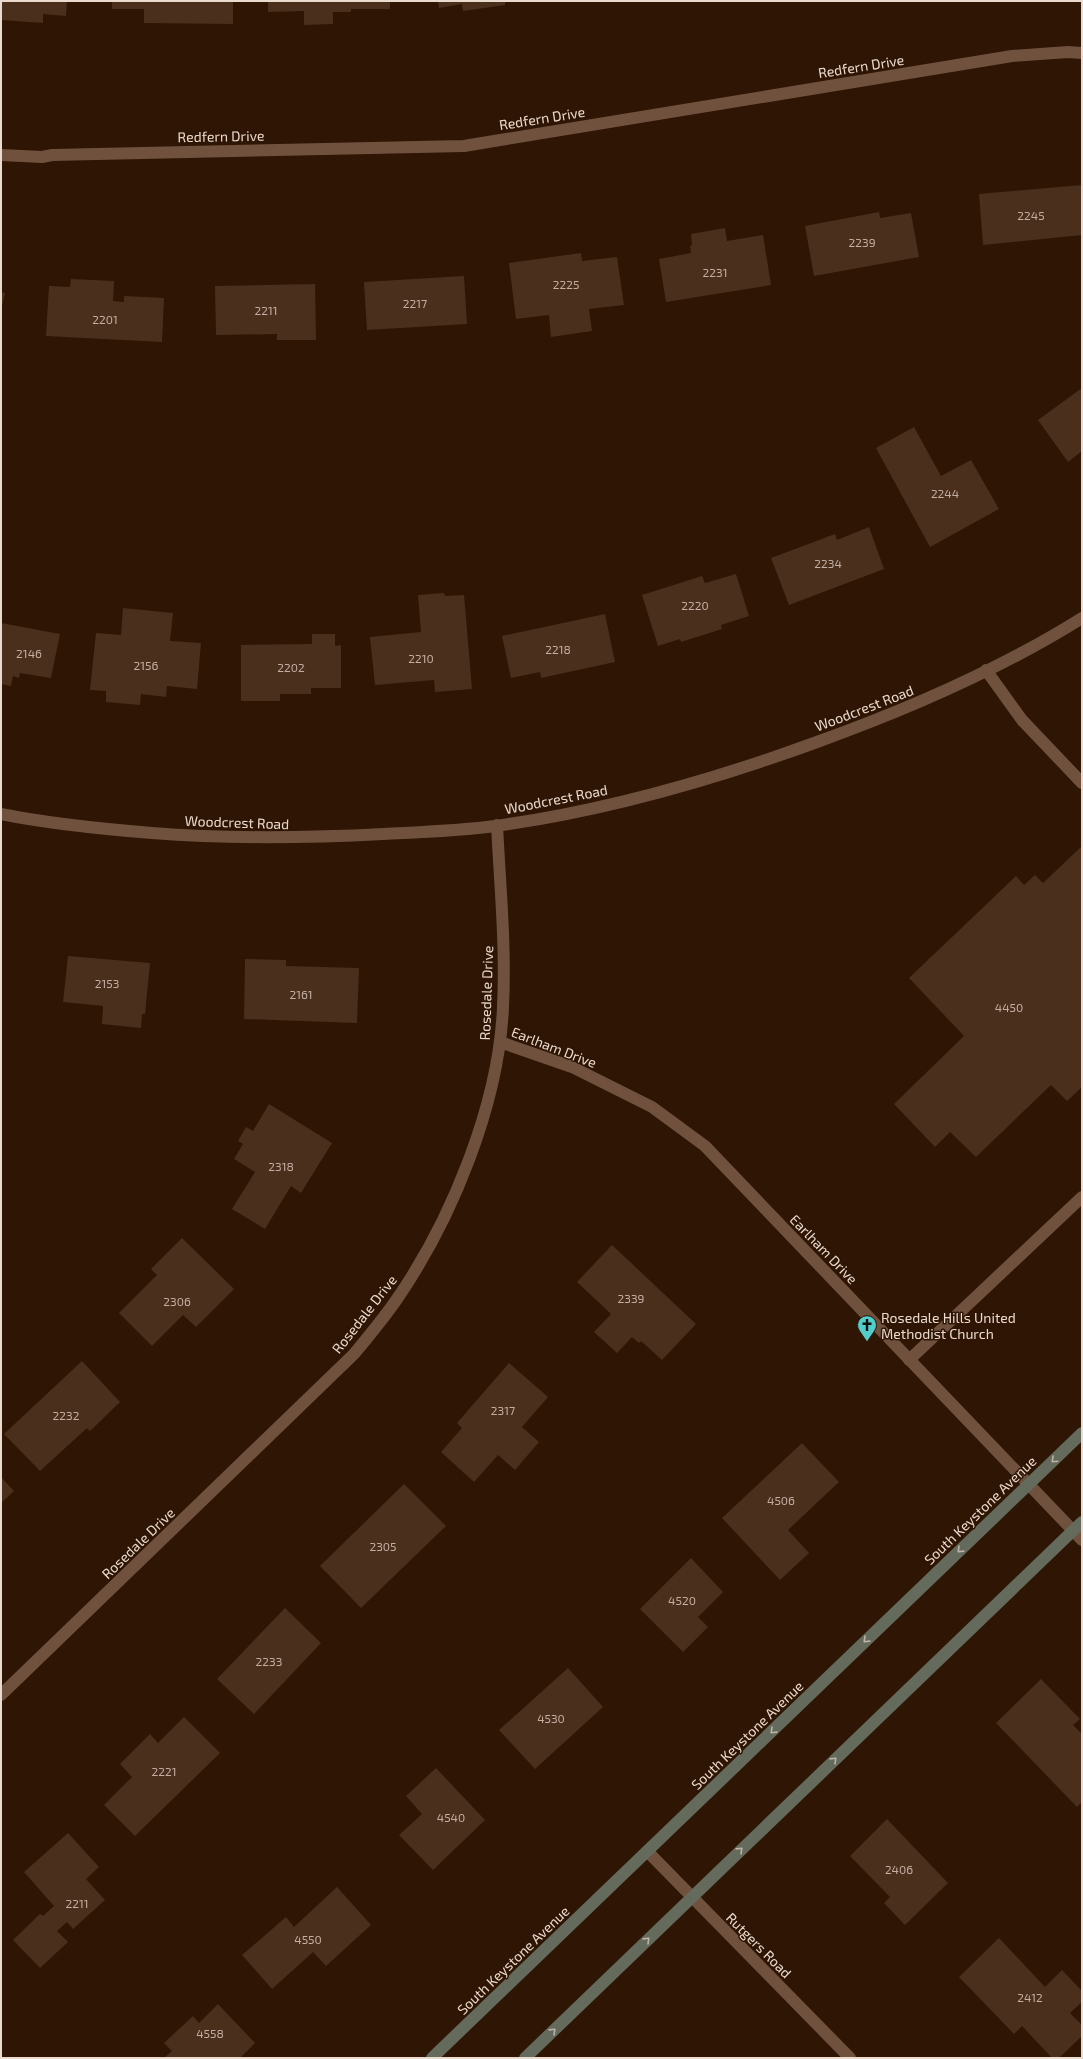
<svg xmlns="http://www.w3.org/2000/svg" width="1083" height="2059" font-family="'Exo 2',sans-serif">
	<rect width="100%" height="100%" fill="#2e1504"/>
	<path fill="#4b2f1d" d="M1,1H67L66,16L43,14V23L1,20Z
		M112,1H233V24L144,23V9H112Z
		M268,1H390V9H351V12H333V24L304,25V11L268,12Z
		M438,1H505V5L463,11L462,4L439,8Z
		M1082,185V235L983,245L979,194Z
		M879,212L880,218L911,213L919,257L814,276L805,226Z
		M725,228L727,241L763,235L771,285L666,302L659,259L691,253L690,246L692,245L691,234Z
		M581,253L582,261L617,257L624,305L589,309L592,331L551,337L549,315L516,319L509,263Z
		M464,276L467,324L367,330L364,282Z
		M71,279L114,281L113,301L124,302V296L164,298L162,342L46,336L49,286L70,287Z
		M315,284L316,340H277V334L216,335L215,286Z
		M1,292L5,293L2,306H1Z
		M1082,388V451L1068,462L1038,420Z
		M914,427L941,476L971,460L999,509L930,547L876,448Z
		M869,527L884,569L789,605L771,558L835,534L837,540Z
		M736,574L749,616L721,625L722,629L681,642L680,639L658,646L642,595L702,576L705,583Z
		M444,593L445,596L464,595L472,689L435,692L434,680L375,685L370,637L421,632L418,595Z
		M123,608L173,613L170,641L201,643L197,689L167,686L166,697L141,694L140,705L106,702V691L90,690L96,633L121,635Z
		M605,614L615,662L541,678L540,672L511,678L502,636Z
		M1,623L60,634L51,678L20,673L19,678L13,676L11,686L1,684Z
		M312,634H335V646L341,645V688H311V694H280V701H241V645L312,644Z
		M1082,846V1087L1067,1101L1051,1085L976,1157L950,1132L935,1147L894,1104L964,1036L909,978L1016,876L1024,885L1035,875L1043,883Z
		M68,956L150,963L145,1014H142L141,1028L102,1024L103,1006L63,1002Z
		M245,959L286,960V966L359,968L357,1023L244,1019Z
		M269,1104L332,1143L301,1193L291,1186L265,1229L232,1209L255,1172L234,1159L243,1144L238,1141L246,1127L253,1131Z
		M182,1238L234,1289L196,1327L183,1315L152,1346L119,1313L157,1275L151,1269Z
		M612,1245L696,1324L662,1360L641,1341L639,1343L632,1337L617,1353L594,1332L611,1314L577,1282Z
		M82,1361L120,1402L90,1431L87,1428L40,1471L4,1434Z
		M509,1363L548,1397L522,1427L539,1442L515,1470L498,1455L474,1482L441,1452L462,1428L457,1423Z
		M802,1443L839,1482L788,1530L809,1553L780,1580L722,1518Z
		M1,1477L14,1491L1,1503Z
		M404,1484L446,1526L361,1608L320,1566Z
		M691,1558L723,1592L698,1617L708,1627L683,1652L640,1609Z
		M285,1608L321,1643L254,1714L217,1679Z
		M568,1668L603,1707L535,1769L499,1730Z
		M1041,1679L1080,1719L1073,1725L1082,1734V1802L1077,1807L996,1723Z
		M184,1717L220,1753L135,1836L104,1805L132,1777L120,1764L150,1734L158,1743Z
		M436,1768L485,1820L433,1870L399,1835L422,1814L406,1796Z
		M887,1819L948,1883L905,1925L884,1903L890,1897L850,1856Z
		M68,1833L99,1867L86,1879L105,1900L73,1929L67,1922L57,1931L68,1942L40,1968L13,1940L40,1914L43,1916L54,1906L24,1872Z
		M337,1887L371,1925L326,1966L313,1952L272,1989L242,1955L286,1917L294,1927Z
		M999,1938L1045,1987L1062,1970L1082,1991V2002L1070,2013L1082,2025V2036L1059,2058H1052L1022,2026L1014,2034L959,1977Z
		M218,2004L255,2043L240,2058H164L172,2051L164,2043L193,2016L199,2023Z"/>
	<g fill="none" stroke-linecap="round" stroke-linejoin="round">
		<path stroke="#6f513e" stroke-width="12" d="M986,670L1022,720L1082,783
			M909,1360L1082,1197"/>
		<path stroke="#6f513e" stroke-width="12" d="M1,155L42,157L52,155L464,146L1012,56L1068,52L1082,53
			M1,814C50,824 102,829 152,833C229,839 306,838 383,834C421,832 458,831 495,826C605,811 713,780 817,742C909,709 999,670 1082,618
			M500,1042L572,1067L652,1107L705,1146L1082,1540
			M1,1695L354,1354C369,1336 384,1318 397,1299C452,1219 499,1104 503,1007C506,946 500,886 497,825
			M648,1852L850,2058"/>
		<path stroke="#646b5d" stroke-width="12" d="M432,2058L1082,1433
			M525,2058L1082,1522"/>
	</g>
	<defs><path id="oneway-chevron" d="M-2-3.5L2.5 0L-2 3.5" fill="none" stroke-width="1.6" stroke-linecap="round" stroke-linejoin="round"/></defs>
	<g stroke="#bcb3a6">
		<use href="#oneway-chevron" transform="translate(1054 1460) rotate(137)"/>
		<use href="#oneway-chevron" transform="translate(960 1550) rotate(136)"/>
		<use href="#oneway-chevron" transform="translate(866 1640) rotate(136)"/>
		<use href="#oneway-chevron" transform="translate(773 1731) rotate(136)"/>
		<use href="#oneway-chevron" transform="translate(834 1760) rotate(-44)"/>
		<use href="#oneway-chevron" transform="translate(740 1850) rotate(-44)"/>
		<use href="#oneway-chevron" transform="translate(647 1940) rotate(-44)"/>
		<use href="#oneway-chevron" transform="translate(553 2031) rotate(-44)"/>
	</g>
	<defs>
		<symbol id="church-pin" viewBox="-11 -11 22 30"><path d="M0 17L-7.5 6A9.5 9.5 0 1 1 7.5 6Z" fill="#53cdcb" stroke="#2e1504"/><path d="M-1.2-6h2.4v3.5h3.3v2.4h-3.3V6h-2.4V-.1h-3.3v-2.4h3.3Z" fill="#111"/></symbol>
	</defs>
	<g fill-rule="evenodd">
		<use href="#church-pin" x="856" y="1314" width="22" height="30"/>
	</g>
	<g text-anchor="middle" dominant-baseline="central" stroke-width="3" stroke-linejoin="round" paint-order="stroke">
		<g font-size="12" fill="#c3afa2">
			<text x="1031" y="215">2245</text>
			<text x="862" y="242">2239</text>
			<text x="715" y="272">2231</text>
			<text x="566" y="284">2225</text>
			<text x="415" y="303">2217</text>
			<text x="266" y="310">2211</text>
			<text x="105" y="319">2201</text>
			<text x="945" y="493">2244</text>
			<text x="828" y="563">2234</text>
			<text x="695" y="605">2220</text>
			<text x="558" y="649">2218</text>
			<text x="29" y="653">2146</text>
			<text x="421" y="658">2210</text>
			<text x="146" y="665">2156</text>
			<text x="291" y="667">2202</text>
			<text x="107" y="983">2153</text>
			<text x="301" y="994">2161</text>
			<text x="1009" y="1007">4450</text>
			<text x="281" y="1166">2318</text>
			<text x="631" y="1298">2339</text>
			<text x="177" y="1301">2306</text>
			<text x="503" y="1410">2317</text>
			<text x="66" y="1415">2232</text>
			<text x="781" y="1500">4506</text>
			<text x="383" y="1546">2305</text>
			<text x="682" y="1600">4520</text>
			<text x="269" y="1661">2233</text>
			<text x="551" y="1718">4530</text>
			<text x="164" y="1771">2221</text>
			<text x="451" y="1817">4540</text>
			<text x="899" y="1869">2406</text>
			<text x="77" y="1903">2211</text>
			<text x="308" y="1939">4550</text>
			<text x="1030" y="1997">2412</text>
			<text x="210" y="2033">4558</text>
		</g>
		<g font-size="14" fill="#ebdace" stroke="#2e1504">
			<text transform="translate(861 66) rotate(-9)">Redfern Drive</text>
			<text transform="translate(542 118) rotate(-9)">Redfern Drive</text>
			<text transform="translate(221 136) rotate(-1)">Redfern Drive</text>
			<text transform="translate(864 708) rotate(-21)">Woodcrest Road</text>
			<text transform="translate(556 799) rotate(-11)">Woodcrest Road</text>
			<text transform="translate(237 822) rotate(2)">Woodcrest Road</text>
			<text transform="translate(486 993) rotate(-88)">Rosedale Drive</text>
			<text transform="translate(554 1047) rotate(21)">Earlham Drive</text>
			<text transform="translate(824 1249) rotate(46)">Earlham Drive</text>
			<text transform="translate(364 1314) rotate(-52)">Rosedale Drive</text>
			<text transform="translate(980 1510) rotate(-44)">South Keystone Avenue</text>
			<text transform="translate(138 1543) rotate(-44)">Rosedale Drive</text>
			<text transform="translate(747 1735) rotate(-44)">South Keystone Avenue</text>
			<text transform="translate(759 1945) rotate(45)">Rutgers Road</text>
			<text transform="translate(513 1960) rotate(-44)">South Keystone Avenue</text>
		</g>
		<g font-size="14" fill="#ebdace" stroke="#2e1504" text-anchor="start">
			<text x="881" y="1317">Rosedale Hills United<tspan x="881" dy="16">Methodist Church</tspan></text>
		</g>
	</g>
	<rect width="1083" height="2059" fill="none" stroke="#ebdace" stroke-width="4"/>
</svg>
